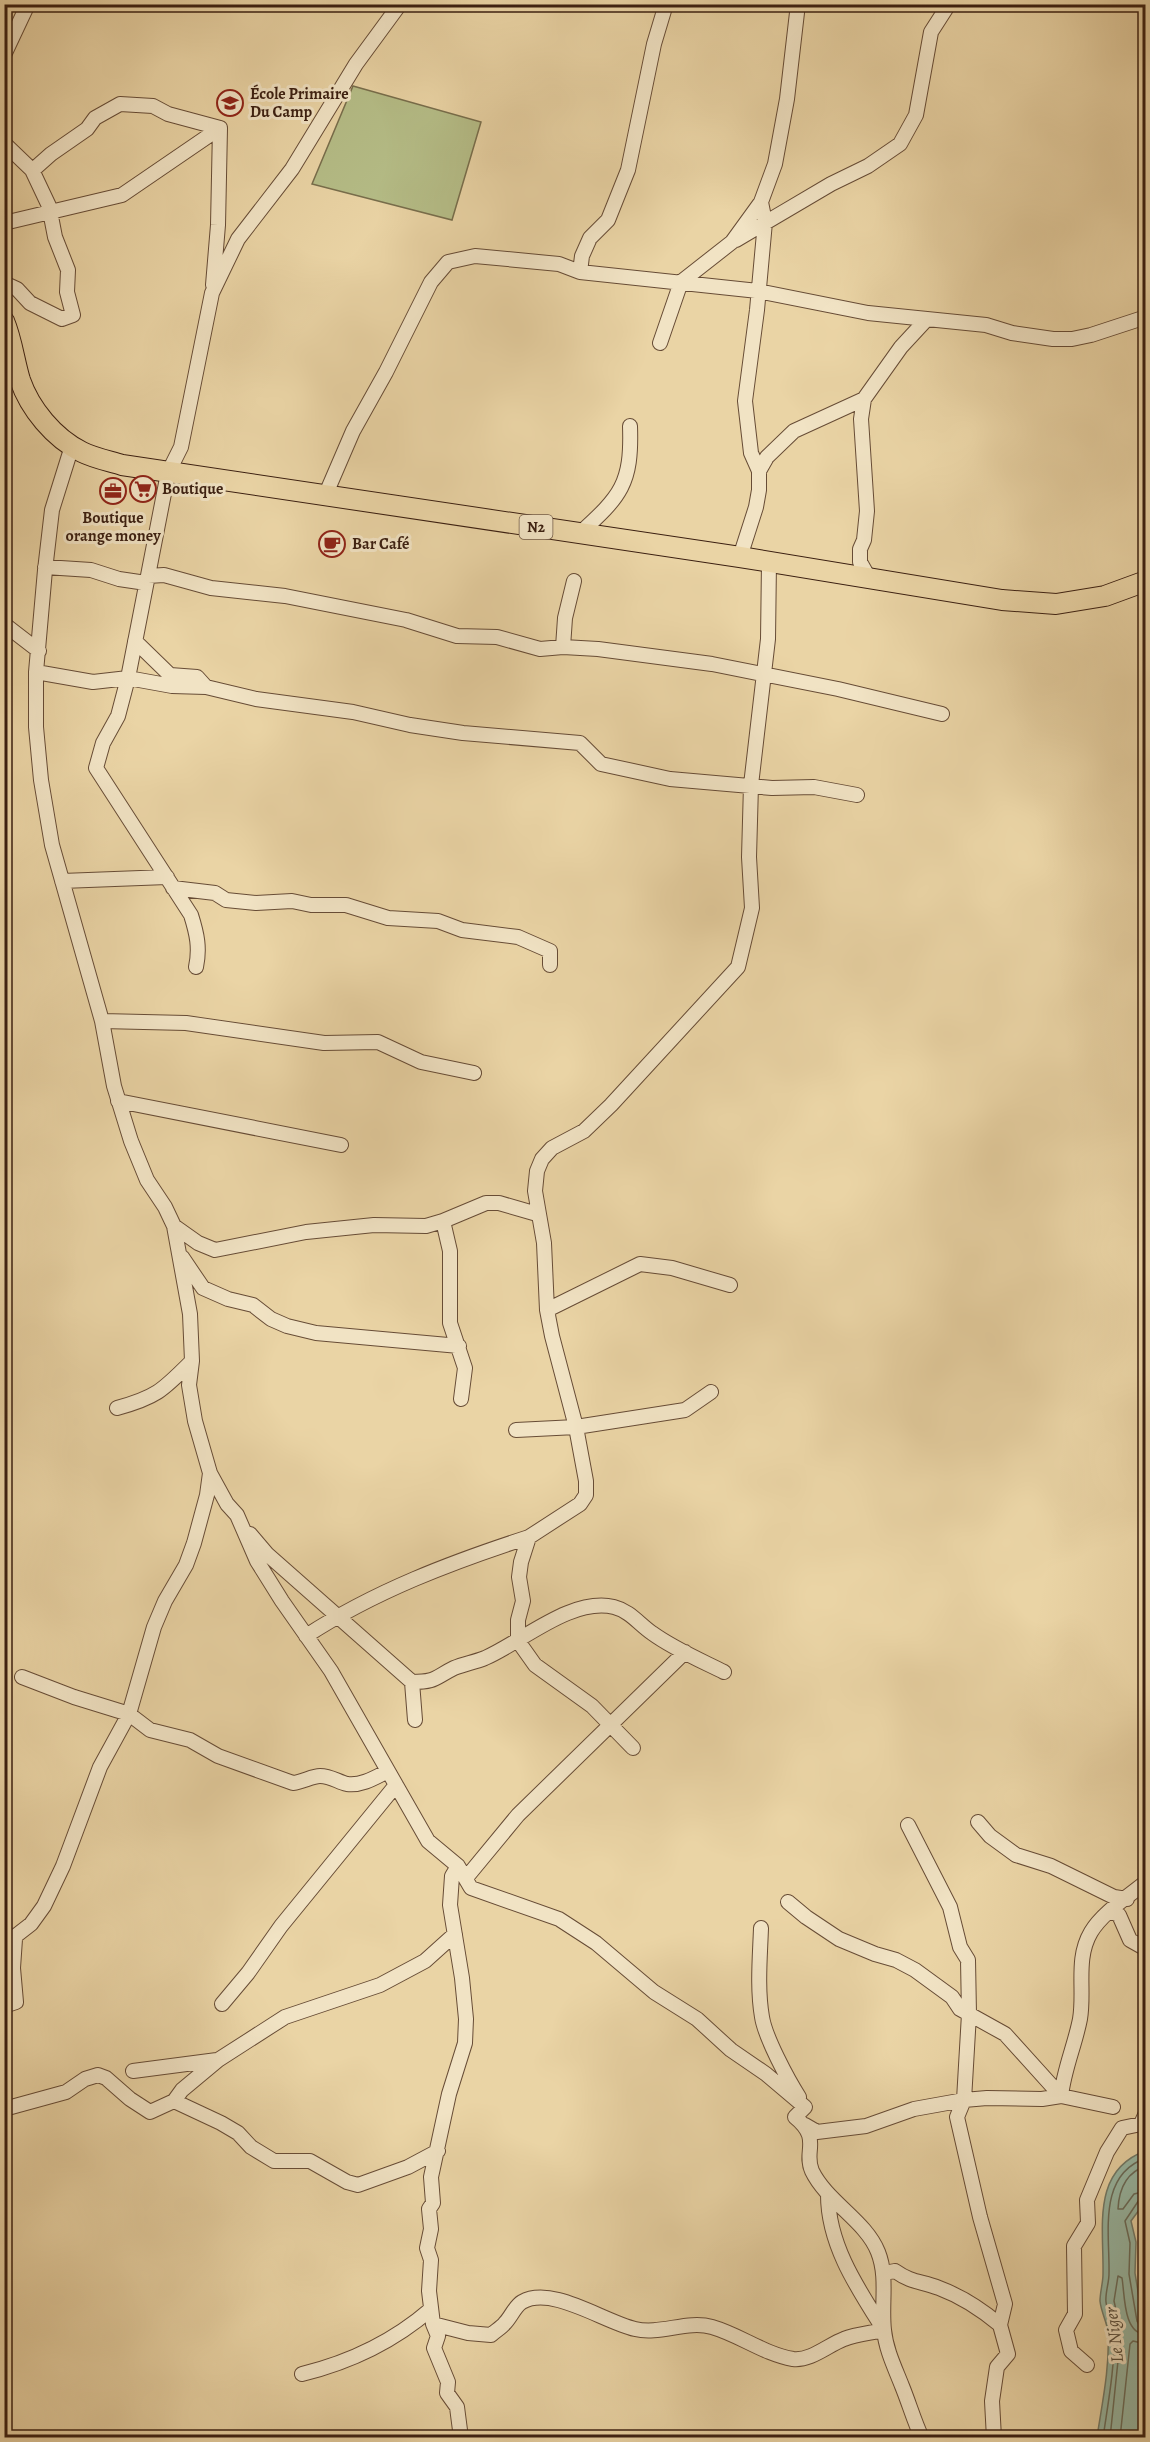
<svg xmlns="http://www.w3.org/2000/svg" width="1150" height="2442" font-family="Alegreya,serif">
	<rect width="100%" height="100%" fill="#ead4a5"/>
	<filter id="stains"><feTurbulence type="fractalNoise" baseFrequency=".00333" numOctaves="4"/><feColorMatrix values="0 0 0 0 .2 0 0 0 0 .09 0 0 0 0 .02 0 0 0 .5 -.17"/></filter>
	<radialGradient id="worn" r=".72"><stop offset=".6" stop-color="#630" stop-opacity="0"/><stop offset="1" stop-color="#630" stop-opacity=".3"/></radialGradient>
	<path fill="#b5bd87" stroke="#786e4c" stroke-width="1.5" d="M353,86L481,122L452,220L312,184Z"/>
	<path fill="#98b8a4" stroke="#737b69" stroke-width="1.5" d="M1145,2151V2202L1131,2221L1136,2242L1135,2273L1146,2341L1145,2437H1097C1102,2404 1110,2367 1108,2332C1107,2322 1101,2312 1100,2301C1100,2292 1103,2283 1103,2274C1104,2228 1091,2171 1145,2151Z"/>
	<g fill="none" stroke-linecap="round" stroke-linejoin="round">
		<path stroke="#6a6c5a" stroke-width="1.5" d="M1146,2166C1127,2172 1119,2189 1118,2209H1123L1134,2194L1146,2191
			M1146,2198L1139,2200L1125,2221L1130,2243L1129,2274L1137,2321L1140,2326L1146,2327
			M1103,2438C1108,2403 1115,2367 1114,2333C1114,2322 1107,2312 1106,2302C1105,2293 1109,2283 1109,2274C1110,2234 1097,2175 1146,2158
			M1110,2438L1121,2332L1114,2301L1118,2276L1122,2278C1125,2296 1123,2333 1146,2335
			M1120,2438L1130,2344L1133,2341L1146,2344"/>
		<defs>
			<path id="minor" d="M4,55L28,4
				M33,170L51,154L87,129L95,118L120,104L153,106L168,114L220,128L218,225L213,285
				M4,223L122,195L220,128
				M736,240L831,184L868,166L900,144L916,115L931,32L949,4
				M580,272L582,256L590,238L608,220L628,170L654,44L666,4
				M4,283L17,289L30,303L62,319L73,315L67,292L68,270L55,237L49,206L32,170L7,146
				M660,343L681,282L732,242L761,202L775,164L787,99L798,4
				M864,399L861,419L867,511L864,540L860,549V562L869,578
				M72,446L52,510L45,570L36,672V727L41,780L52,845L102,1021L114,1086L131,1141L147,1180L165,1207L174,1226L190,1314L192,1361L189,1385L195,1421L210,1473L227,1504L237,1515L257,1561L282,1601L331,1671L428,1841L458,1866L471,1888L559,1919L596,1943L654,1992L697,2019L731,2050L766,2074L805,2107L795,2117C822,2139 803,2151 812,2171C827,2202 866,2221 878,2252C888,2277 881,2304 884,2330C886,2350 895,2368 902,2386C909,2403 914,2421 922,2438
				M759,471L767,457L794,431L864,399L901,347L926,320
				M325,496L353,431L386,372L431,282L448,262L475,256L559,264L580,272L758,291L868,313L986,325L1012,333L1053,339H1072L1091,335L1146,317
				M579,534C621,496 632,484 630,426
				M740,557L756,507L759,490V471L751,453L745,401L757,310L765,222L761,202
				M45,567L91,570L119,579L146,583
				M148,576L164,575L211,588L285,596L406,620L457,636L497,637L540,649L563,647L598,649L712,664L838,689L942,714
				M4,624L39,651
				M135,641L170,675L197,677L206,687
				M563,647L565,618L574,581
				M36,672L93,682L128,678L172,686L206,687L256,699L353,712L410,725L463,733L580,743L601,764L670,779L772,788L814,787L857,795
				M62,881L167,877
				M173,888L215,893L226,900L256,903L292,901L311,905H346L388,918L438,921L462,930L518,937L550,951V965
				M196,967C200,948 197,934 191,915L96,768L103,743L118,716L128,678L168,473L181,447L212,293L238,239L292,169L356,64L400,4
				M102,1021L186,1023L324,1043L378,1042L421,1062L474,1073
				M118,1101L341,1145
				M443,1221L450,1251V1323L465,1368L461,1399
				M174,1226L198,1243L215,1250L306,1232L374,1225L426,1226L443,1221L486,1203H499L537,1214
				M182,1257L203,1288L228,1299L253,1305L271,1319L287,1326L316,1333L459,1346
				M547,1310L640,1264L672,1268L730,1285
				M117,1408C157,1397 163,1390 192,1361
				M516,1430L576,1427L685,1410L711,1392
				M250,1534L267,1554L412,1682L415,1720
				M306,1636C375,1591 452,1562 529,1537
				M22,1677L74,1697L129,1714L150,1730L190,1740L218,1756L293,1783C303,1782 312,1776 320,1776C331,1776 338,1782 347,1784C362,1786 376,1777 388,1771
				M412,1682C436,1682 434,1678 454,1668C464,1664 475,1662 485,1658C522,1642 571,1597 614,1607C630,1611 639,1624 652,1633C674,1649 700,1660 724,1672
				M633,1748L592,1706L535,1665L518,1641V1620L523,1601L519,1577L521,1562L529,1537L580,1504L586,1495V1481L576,1427L552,1336L547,1310L544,1243L535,1191L537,1171L542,1159L552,1148L584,1131L611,1105L738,967L752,908L749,857L751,785L768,639L769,562
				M978,1822L990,1836L1016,1855L1051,1866L1114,1897L1127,1899
				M908,1825L950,1907L960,1947L968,1960L969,2014L964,2100L957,2117L980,2217L1005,2304L1000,2325
				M458,1866L452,1876L450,1905L462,1978L466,2019L465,2043L449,2094L431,2177L433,2203L429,2209L431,2229L427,2248L431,2260L429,2291L433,2324L438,2336L434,2348L448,2382L447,2393L457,2407L461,2438
				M466,1878L518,1815L685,1652
				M788,1902L806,1917L839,1939L875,1954L896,1960L915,1970L952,1997L960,2009L1005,2034L1061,2096L1113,2107
				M1110,1911L1119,1915L1130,1940L1146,1949
				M761,1928C760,1957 757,1988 762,2017C765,2037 788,2080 799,2097
				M4,1945L31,1924L44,1906L63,1866L100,1767L129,1714L154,1627L165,1601L186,1565L194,1543L207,1495L210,1473
				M222,2004L248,1973L281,1926L396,1785
				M4,2006L16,2002L13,1968L15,1939
				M133,2071L217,2060
				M174,2101L221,2123L238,2133L251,2147L274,2161H310L347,2182L358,2185L408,2167L438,2151
				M4,2109L66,2092L85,2079L98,2075L106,2078L130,2099L150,2112L174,2101L182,2090L218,2060L285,2017L380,1985L425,1961L455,1934
				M805,2125L817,2132L866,2126L914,2109L964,2100L987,2098L1042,2099L1061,2096C1064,2069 1075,2045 1080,2019C1085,1990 1075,1959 1091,1932C1103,1912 1128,1897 1146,1882
				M884,2273L895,2271C912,2283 921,2281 939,2288C963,2297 981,2309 1000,2325L1008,2354L997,2367L992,2401L994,2438
				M433,2324L468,2333L491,2335C495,2331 501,2328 505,2323C511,2317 515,2306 522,2302C552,2285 604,2322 635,2329C660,2335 687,2320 712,2327C740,2335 764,2354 793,2359C811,2361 828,2345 844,2339C856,2334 871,2333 884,2330C858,2289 828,2245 828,2195
				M1087,2365L1071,2351L1066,2330L1075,2314L1074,2246L1088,2223L1087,2200L1107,2152L1122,2128L1141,2124L1146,2113
				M302,2374C351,2362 393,2342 431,2309"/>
			<path id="highway" d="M4,321C12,340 14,360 20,380C30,409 54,438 82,452C94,458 109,461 122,465L740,557L1002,600L1056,604L1105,596L1146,581"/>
		</defs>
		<use href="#minor" stroke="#674c36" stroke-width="16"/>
		<use href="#highway" stroke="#3b1f11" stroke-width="22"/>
		<use href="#minor" stroke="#f1e3c4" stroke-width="14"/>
		<use href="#highway" stroke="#ead4a5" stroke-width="20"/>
	</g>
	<defs>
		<symbol id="school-ring" viewBox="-11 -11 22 22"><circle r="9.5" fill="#f1e3c4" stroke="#8f2418" stroke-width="1.5"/><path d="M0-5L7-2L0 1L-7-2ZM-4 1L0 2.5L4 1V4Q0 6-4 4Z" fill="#8f2418"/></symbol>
		<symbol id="supermarket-ring" viewBox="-11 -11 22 22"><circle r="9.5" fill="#f1e3c4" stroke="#8f2418" stroke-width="1.5"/><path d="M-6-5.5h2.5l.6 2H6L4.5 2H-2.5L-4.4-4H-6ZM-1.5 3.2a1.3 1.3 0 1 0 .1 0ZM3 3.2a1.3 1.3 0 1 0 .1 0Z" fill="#8f2418"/></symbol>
		<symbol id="office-ring" viewBox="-11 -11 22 22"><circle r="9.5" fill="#f1e3c4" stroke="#8f2418" stroke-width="1.5"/><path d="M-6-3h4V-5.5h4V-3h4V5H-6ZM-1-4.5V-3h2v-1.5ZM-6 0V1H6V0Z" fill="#8f2418"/></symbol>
		<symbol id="cafe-ring" viewBox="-11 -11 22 22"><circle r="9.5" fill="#f1e3c4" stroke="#8f2418" stroke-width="1.5"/><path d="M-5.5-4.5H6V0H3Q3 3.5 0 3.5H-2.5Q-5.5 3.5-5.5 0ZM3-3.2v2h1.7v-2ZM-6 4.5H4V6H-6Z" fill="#8f2418"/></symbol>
	</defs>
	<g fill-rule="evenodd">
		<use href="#school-ring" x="215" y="88" width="30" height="30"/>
		<use href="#supermarket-ring" x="128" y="474" width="30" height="30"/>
		<use href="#office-ring" x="98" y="476" width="30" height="30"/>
		<use href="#cafe-ring" x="317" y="529" width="30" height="30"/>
	</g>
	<g text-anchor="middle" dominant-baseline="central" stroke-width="6" stroke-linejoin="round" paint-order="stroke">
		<rect fill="#f1e3c4" stroke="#725a47" stroke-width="1.5" x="519.5" y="515" width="33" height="24" rx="4.5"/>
		<g font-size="15" font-weight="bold" fill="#3b1f11">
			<text x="536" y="527">N2</text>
		</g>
		<g font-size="16" font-weight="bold" fill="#3b1f11" stroke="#f1e3c4" text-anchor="start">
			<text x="250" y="94">École Primaire<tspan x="250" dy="18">Du Camp</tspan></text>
			<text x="162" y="489">Boutique</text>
			<text x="113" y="518" text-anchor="middle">Boutique<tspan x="113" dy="18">orange money</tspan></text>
			<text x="352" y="544">Bar Café</text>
		</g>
		<g font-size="18" font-style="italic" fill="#574d3d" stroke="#f1e3c4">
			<text transform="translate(1114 2335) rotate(-97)">Le Niger</text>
		</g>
	</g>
	<rect width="1150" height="2442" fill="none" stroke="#ead4a5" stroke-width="24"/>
	<rect x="6" y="6" width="1138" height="2430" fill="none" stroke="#3b1f11" stroke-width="3"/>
	<rect x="12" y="12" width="1126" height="2418" fill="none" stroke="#3b1f11" stroke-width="1.5"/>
	<rect width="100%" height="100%" filter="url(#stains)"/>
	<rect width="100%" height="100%" fill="url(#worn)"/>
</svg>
